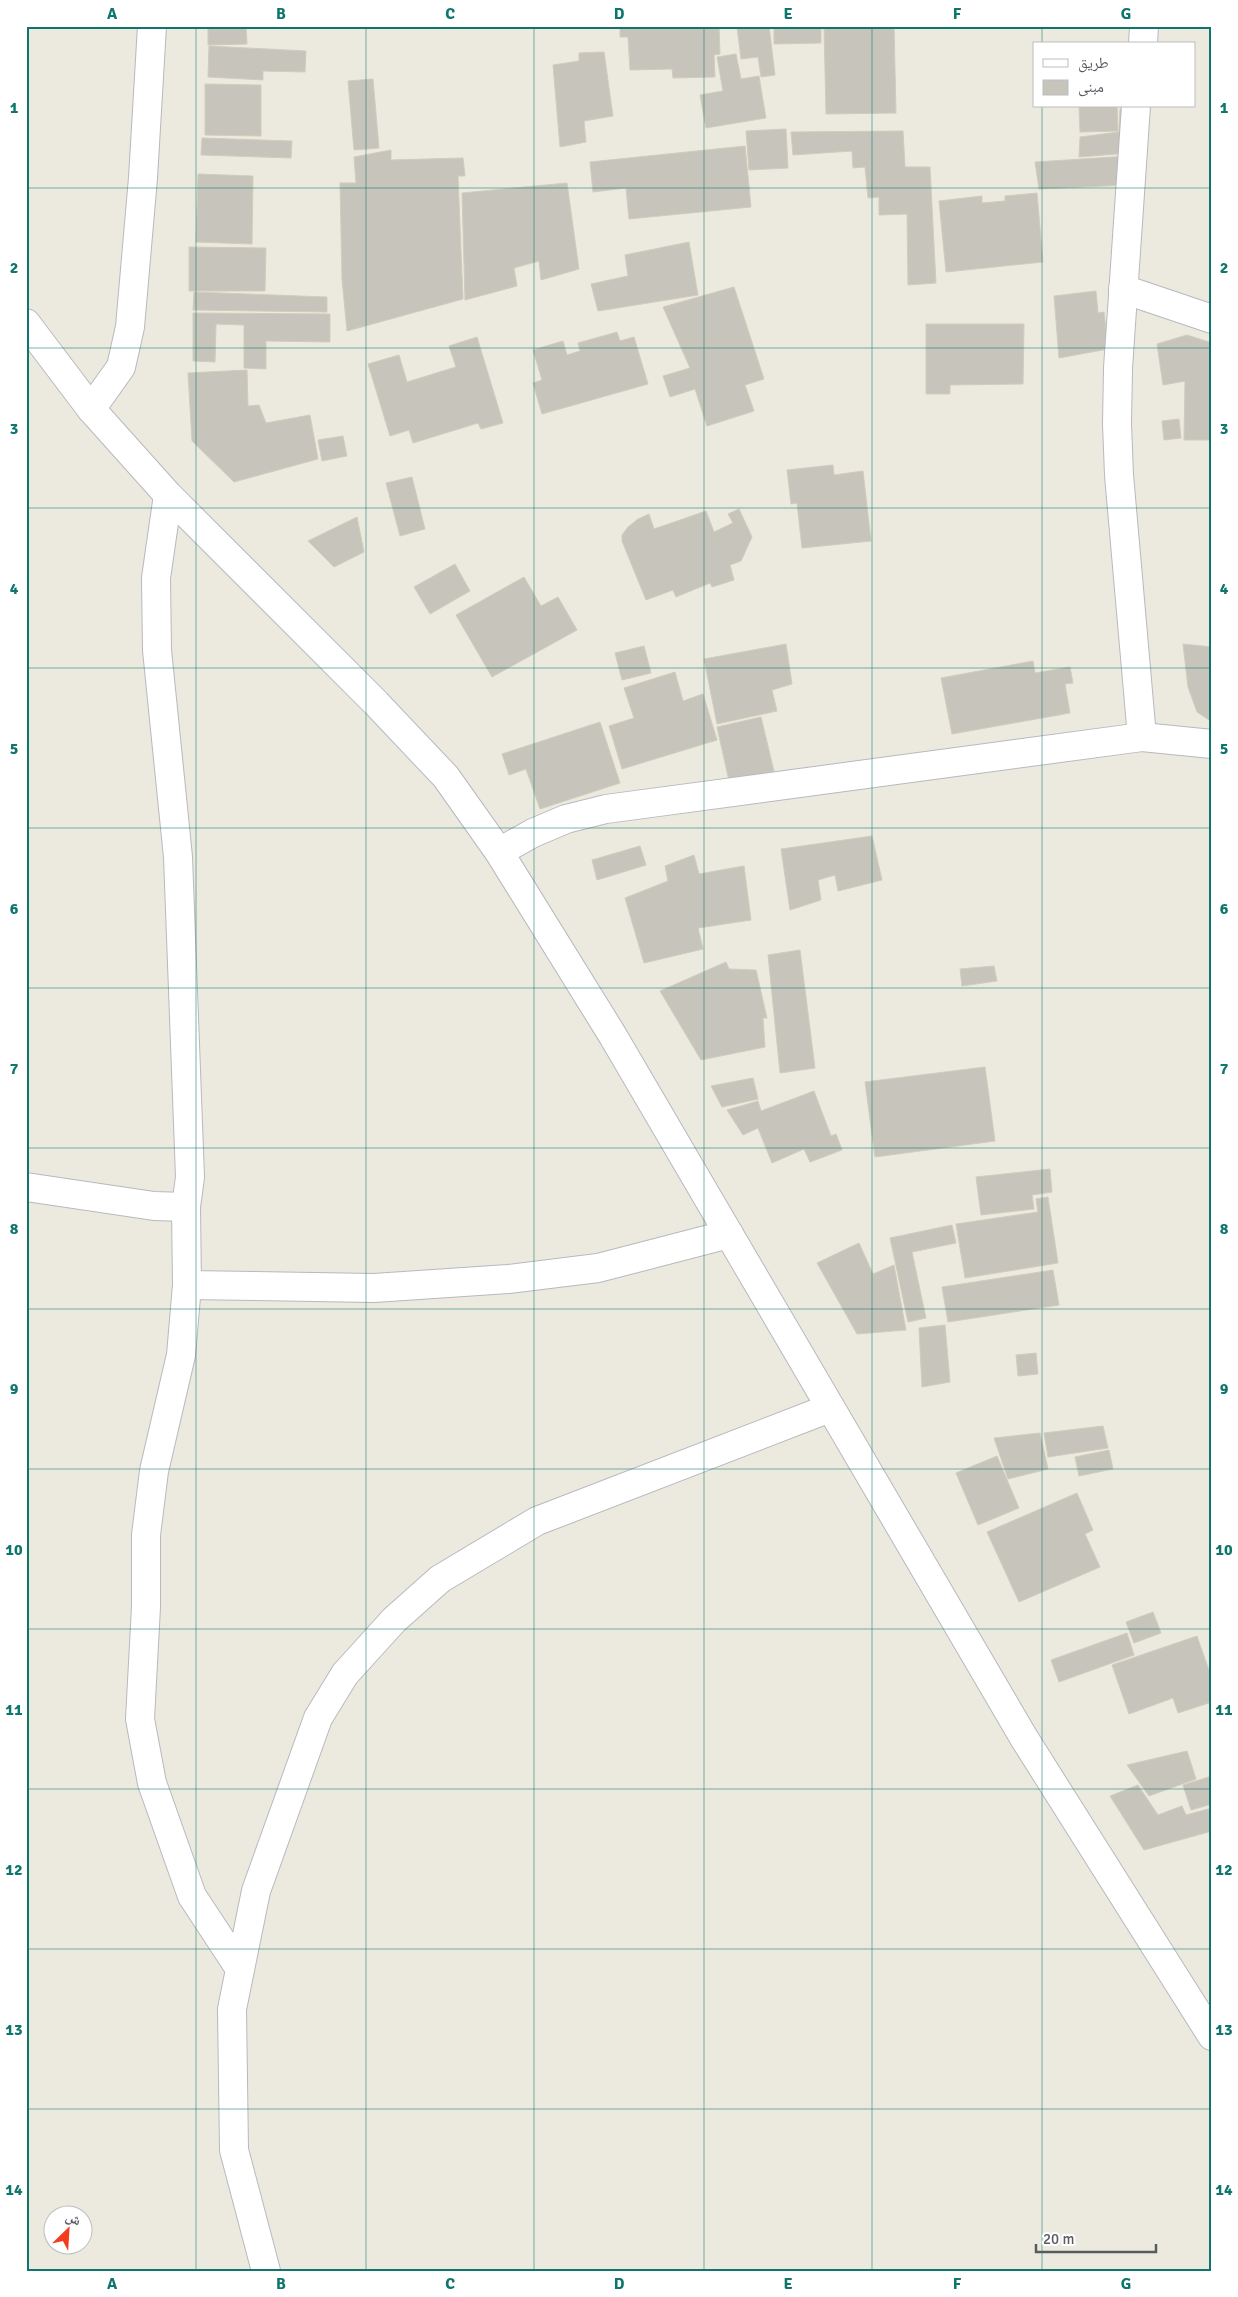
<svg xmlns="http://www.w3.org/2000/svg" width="1238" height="2297" font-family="Signika,'Noto Naskh Arabic',sans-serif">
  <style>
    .building { fill: #c7c4bb; stroke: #d1ccbc }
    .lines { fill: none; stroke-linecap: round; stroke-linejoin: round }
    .minor-casing { stroke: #b7b9bf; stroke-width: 30 }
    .minor { stroke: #fff; stroke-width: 28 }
    .grid { fill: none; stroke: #0f766e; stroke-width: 1; stroke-opacity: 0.55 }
    .neatline { fill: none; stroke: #0f766e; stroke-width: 2 }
    .grid-label { font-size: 16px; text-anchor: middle; font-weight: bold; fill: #0f766e }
  </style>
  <rect width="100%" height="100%" fill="#eceade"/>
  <!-- building -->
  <g class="building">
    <polygon points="208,26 246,26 247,44 208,45"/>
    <polygon points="620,26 719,26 720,54 714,55 715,77 673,78 672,69 630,70 628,37 620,37"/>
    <polygon points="769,26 775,75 761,77 758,57 741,59 737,27"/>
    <polygon points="774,26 821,26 821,43 774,44"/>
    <polygon points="824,26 894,26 896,113 826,114"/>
    <polygon points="209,46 306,51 305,72 263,71 263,80 208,77"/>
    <polygon points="604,52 613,116 584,121 586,142 560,147 553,65 579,61 579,53"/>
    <polygon points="736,54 741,79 759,76 766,118 706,128 700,95 723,91 717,57"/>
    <polygon points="373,79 379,148 354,150 348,81"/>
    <polygon points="205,84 261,85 261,136 205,135"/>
    <polygon points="1079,106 1117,106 1118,131 1080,132"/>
    <polygon points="1136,108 1130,153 1079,157 1080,137 1119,132 1120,109"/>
    <polygon points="786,129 788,168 749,170 746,131"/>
    <polygon points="903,131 905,167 930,167 936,283 908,285 907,214 879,215 879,197 868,198 865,167 853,168 852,151 793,155 791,132"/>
    <polygon points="202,138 292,141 291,158 201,155"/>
    <polygon points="745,146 751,207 629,219 626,188 593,192 590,162"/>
    <polygon points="391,150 391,160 463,158 465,176 458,176 463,299 347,331 342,279 340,183 356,183 354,157"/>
    <polygon points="1129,156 1127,185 1039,189 1035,162"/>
    <polygon points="198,174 253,176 252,244 196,242"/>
    <polygon points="567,183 579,269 541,280 539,261 514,268 517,286 465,300 462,193"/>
    <polygon points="1037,193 1043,262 946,272 939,201 982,196 982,203 1005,201 1005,196"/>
    <polygon points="689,242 698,295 598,311 591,284 628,276 625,255"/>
    <polygon points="189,247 266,248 265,291 189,291"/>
    <polygon points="734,287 764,379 745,385 754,411 707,426 695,389 670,397 663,376 690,368 663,307"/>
    <polygon points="1096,291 1098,313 1104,312 1108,349 1059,358 1054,296"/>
    <polygon points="194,292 327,297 327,312 193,310"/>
    <polygon points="193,313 330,314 330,342 266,341 266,369 244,368 244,325 216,324 215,362 193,361"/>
    <polygon points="926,324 1024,324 1023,384 950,385 950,394 926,394"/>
    <polygon points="617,332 620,341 634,337 648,384 542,414 533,383 542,380 533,350 563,341 567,355 580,351 578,343"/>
    <polygon points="1187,335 1212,343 1212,440 1184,440 1185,381 1163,385 1157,344"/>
    <polygon points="477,337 503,423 481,429 478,423 413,443 409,430 390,436 368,364 399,355 407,382 456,367 449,346"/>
    <polygon points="247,370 248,406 259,405 266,423 310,415 318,459 234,482 192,441 188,373"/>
    <polygon points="1179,419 1181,438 1164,440 1162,421"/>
    <polygon points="343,436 347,456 322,461 318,440"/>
    <polygon points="833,465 834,475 863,471 871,541 802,548 797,503 791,504 787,470"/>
    <polygon points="412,477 425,529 400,536 386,483"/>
    <polygon points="739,509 752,537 741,561 730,565 734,580 712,587 710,583 676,597 673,590 646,600 622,541 622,535 628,527 638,519 649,514 654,529 706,511 714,532 733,523 728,514"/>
    <polygon points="357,517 364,552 334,567 308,541"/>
    <polygon points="455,564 470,591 430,614 414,587"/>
    <polygon points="524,577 541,606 558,597 577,630 492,677 456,615"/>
    <polygon points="786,644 792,684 772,690 777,711 717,724 704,659"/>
    <polygon points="1183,644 1212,647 1212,722 1197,712 1188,687"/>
    <polygon points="644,646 651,673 622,680 615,653"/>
    <polygon points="1033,661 1035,673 1070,667 1073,683 1065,684 1070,713 952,734 941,678"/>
    <polygon points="675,672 683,701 703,694 717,740 622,769 609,726 634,718 624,688"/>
    <polygon points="761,717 774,771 729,781 717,727"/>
    <polygon points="600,722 620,783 540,809 526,769 509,775 502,754"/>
    <polygon points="872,836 882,880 838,891 835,875 818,880 821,900 790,910 781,849"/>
    <polygon points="640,846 646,865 597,880 592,860"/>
    <polygon points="694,855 699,874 744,866 751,920 698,928 703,949 644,963 625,898 668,881 665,866"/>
    <polygon points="800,950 815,1068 780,1073 768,955"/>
    <polygon points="726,962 729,969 756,970 767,1018 763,1018 765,1047 701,1060 660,991"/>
    <polygon points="994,966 997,981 962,986 960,969"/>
    <polygon points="985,1067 995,1141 875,1157 865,1082"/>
    <polygon points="753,1078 758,1099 722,1107 711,1086"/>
    <polygon points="814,1091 831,1136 836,1134 842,1150 810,1162 804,1149 772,1163 758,1128 743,1135 727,1110 758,1101 761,1111"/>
    <polygon points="1050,1169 1052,1192 1032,1195 1034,1209 981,1215 976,1177"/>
    <polygon points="1048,1197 1058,1263 965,1278 956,1224 1038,1212 1036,1199"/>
    <polygon points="952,1225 956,1243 912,1252 926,1318 908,1322 890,1238"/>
    <polygon points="859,1243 873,1274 894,1265 906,1330 857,1334 817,1263"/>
    <polygon points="1053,1270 1059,1305 948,1322 942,1287"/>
    <polygon points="945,1325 950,1382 922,1387 919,1328"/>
    <polygon points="1036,1353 1038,1374 1018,1376 1016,1355"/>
    <polygon points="1103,1426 1108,1448 1048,1457 1044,1433"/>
    <polygon points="1040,1433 1048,1469 1008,1479 994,1438"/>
    <polygon points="1109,1450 1113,1469 1079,1476 1075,1457"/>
    <polygon points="997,1456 1019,1508 978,1525 956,1473"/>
    <polygon points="1077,1493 1093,1530 1085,1534 1100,1567 1019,1602 987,1532"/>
    <polygon points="1153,1612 1161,1633 1134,1643 1126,1622"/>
    <polygon points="1127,1633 1134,1655 1059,1682 1051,1660"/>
    <polygon points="1197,1636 1212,1679 1212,1702 1178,1713 1173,1698 1129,1714 1112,1665"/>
    <polygon points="1187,1751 1196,1779 1149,1796 1127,1765"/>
    <polygon points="1212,1776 1212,1804 1191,1810 1183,1785"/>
    <polygon points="1138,1785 1158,1815 1182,1806 1186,1815 1212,1808 1212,1831 1144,1850 1110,1796"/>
  </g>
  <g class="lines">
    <!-- minor casing -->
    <g class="minor-casing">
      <g id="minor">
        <polyline points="1143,44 1144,26"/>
        <polyline points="1136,106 1118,368 1117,424 1119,475 1142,737"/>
        <polyline points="1123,289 1212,319"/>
        <polyline points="26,323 91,409 168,495 376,703 446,777 499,852 613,1036 1024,1738 1212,2036"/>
        <polyline points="91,409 121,367 130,327 143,178 152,26"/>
        <polyline points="499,852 533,833 566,819 606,809 1142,737 1212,744"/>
        <polyline points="26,1187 154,1206 186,1207 190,1177 178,857 157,650 156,578 168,495"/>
        <polyline points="186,1207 187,1285 181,1355 154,1471 146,1535 146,1607 140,1719 152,1783 192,1896 240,1969"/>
        <polyline points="187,1285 374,1288 508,1279 598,1268 729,1234"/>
        <polyline points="266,2271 234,2150 232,2009 256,1891 318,1718 345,1674 394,1620 440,1579 537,1521 830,1408"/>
      </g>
    </g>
    <!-- minor -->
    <use href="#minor" class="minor"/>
  </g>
  <!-- grid -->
  <path class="grid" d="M 196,26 L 196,2271M 366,26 L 366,2271M 534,26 L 534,2271M 704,26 L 704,2271M 872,26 L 872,2271M 1042,26 L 1042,44M 1042,106 L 1042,2271M 26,188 L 1212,188M 26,348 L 1212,348M 26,508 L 1212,508M 26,668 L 1212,668M 26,828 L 1212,828M 26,988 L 1212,988M 26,1148 L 1212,1148M 26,1309 L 1212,1309M 26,1469 L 1212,1469M 26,1629 L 1212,1629M 26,1789 L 1212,1789M 26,1949 L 1212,1949M 26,2109 L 1212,2109"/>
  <!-- border -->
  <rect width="1238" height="2297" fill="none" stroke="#ffffff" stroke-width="55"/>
  <!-- legend -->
  <rect x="1033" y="42" width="162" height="65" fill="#ffffff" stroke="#bcbdc0"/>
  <rect x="1043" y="59" width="25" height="8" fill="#ffffff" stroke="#bcbdc0"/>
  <text x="1078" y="68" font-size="15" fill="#585b61">طريق</text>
  <rect x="1043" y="80" width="25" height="15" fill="#c7c4bb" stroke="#bcbdc0"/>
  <text x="1078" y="92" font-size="15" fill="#585b61">مبنى</text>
  <!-- north arrow -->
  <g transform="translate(68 2230) rotate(25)"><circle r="24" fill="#ffffff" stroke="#bcbdc0"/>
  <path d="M0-4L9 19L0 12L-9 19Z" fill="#f33c1d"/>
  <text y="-8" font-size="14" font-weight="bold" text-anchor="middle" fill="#585b61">ش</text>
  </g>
  <!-- scale -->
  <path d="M1036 2244v8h120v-8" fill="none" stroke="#585b61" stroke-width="2.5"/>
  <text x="1043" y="2244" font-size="15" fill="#585b61" stroke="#ffffff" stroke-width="4" paint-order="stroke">20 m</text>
  <rect x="28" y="28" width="1182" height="2242" class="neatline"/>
  <g class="grid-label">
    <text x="112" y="19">A</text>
    <text x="281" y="19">B</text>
    <text x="450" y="19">C</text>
    <text x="619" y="19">D</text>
    <text x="788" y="19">E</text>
    <text x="957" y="19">F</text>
    <text x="1126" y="19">G</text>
    <text x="14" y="113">1</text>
    <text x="1224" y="113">1</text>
    <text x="14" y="273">2</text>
    <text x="1224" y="273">2</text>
    <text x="14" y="434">3</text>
    <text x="1224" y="434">3</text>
    <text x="14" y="594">4</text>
    <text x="1224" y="594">4</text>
    <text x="14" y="754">5</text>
    <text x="1224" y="754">5</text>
    <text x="14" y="914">6</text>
    <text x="1224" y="914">6</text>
    <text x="14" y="1074">7</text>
    <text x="1224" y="1074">7</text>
    <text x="14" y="1234">8</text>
    <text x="1224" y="1234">8</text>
    <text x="14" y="1394">9</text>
    <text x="1224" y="1394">9</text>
    <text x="14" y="1555">10</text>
    <text x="1224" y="1555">10</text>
    <text x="14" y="1715">11</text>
    <text x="1224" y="1715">11</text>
    <text x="14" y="1875">12</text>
    <text x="1224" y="1875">12</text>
    <text x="14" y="2035">13</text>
    <text x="1224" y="2035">13</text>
    <text x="14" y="2195">14</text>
    <text x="1224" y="2195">14</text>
    <text x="112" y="2289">A</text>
    <text x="281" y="2289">B</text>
    <text x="450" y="2289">C</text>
    <text x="619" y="2289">D</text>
    <text x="788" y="2289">E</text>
    <text x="957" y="2289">F</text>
    <text x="1126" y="2289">G</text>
  </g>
</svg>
